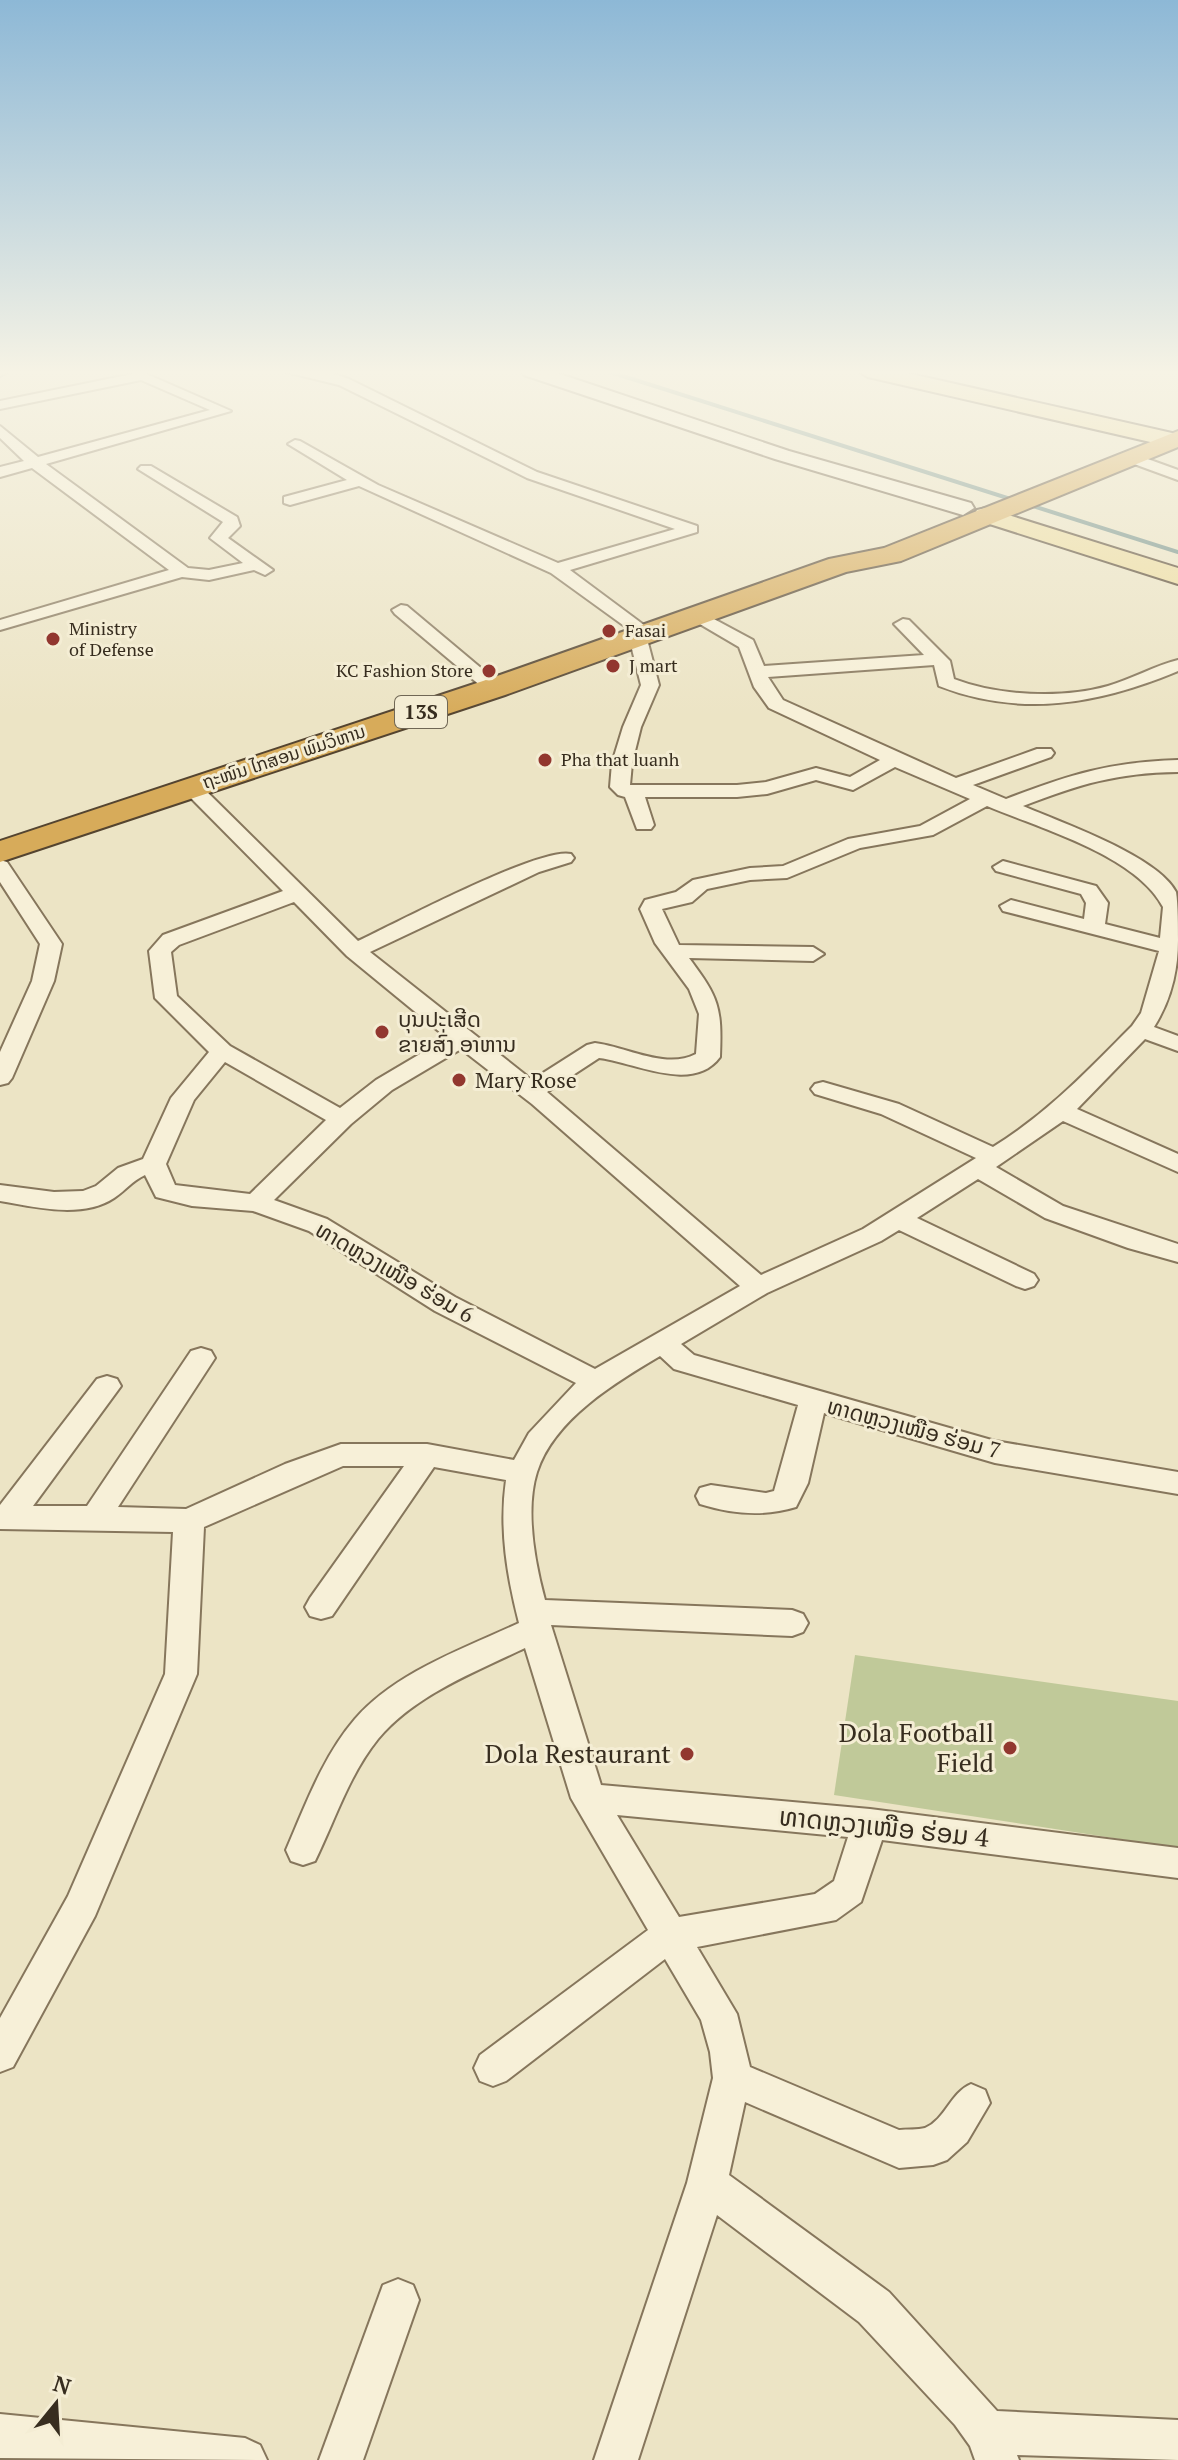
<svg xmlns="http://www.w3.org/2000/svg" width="1178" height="2460" font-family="'PT Serif','Noto Sans Lao',serif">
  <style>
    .green { fill: #c0c999 }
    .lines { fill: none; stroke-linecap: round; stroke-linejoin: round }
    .stream { stroke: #6e8d88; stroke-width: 4 }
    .street-casing { stroke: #86765c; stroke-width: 4 }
    .secondary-casing { stroke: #68573f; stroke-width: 4 }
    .primary-casing { stroke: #544430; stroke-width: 4 }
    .highway-casing { stroke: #544430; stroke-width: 4 }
    .street { fill: #f7f0d8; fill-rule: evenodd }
    .secondary { fill: #f7f0d8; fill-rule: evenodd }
    .primary { fill: #eddc9f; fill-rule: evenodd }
    .highway { fill: #d7ab5a; fill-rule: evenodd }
    .poi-dot { fill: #92372f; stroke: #f4edd4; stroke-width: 3 }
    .labels { text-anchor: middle; stroke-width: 6; stroke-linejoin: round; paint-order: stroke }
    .far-poi-label { font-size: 18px; fill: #372d1f; stroke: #f4edd4; text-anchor: start }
    .far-street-label { font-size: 18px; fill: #372d1f; stroke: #f4edd4 }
    .shield { fill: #f4edd4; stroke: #706755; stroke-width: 2 }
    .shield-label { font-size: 20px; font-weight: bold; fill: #372d1f }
    .poi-label { font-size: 22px; fill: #372d1f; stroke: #f4edd4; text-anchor: start }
    .street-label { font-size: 22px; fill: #372d1f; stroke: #f4edd4 }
    .near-poi-label { font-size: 26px; fill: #372d1f; stroke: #f4edd4; text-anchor: end }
    .near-street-label { font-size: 26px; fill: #372d1f; stroke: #f4edd4 }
  </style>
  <rect width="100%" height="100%" fill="#ece4c5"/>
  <!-- green -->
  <polygon class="green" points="855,1655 1178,1701 1178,1848 834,1795"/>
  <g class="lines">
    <!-- stream -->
    <polyline class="stream" points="607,371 1178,552"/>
    <!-- street casing -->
    <g class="street-casing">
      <g id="street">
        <polygon points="0,371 7,371 7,372 0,376"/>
        <path d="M 282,371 L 326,371 L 349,379 L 537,472 L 697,526 L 697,532 L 570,570 L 656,634 L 647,639 L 659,685 L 641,727 L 632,763 L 630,785 L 737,785 L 766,782 L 816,768 L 850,777 L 880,760 L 769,708 L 754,687 L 739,647 L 693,620 L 690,616 L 693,612 L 699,611 L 753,640 L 764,666 L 924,655 L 894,624 L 903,619 L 909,620 L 950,661 L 954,679 C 999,696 1062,699 1108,686 C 1132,679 1154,666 1178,660 L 1178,671 C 1099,704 1021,718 939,686 L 934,665 L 768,677 L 783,700 L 956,778 L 1037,749 L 1051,749 L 1054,753 L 1051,757 L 973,785 L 1006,799 C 1069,775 1109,762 1178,760 L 1178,772 C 1115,773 1081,784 1023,806 C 1060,822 1158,856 1176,892 C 1178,904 1178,927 1178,940 C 1178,971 1171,1000 1154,1027 L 1178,1036 L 1178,1051 L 1145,1039 L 1077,1109 L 1178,1154 L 1178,1172 L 1063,1121 L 996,1167 L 1063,1206 L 1178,1244 L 1178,1262 L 1128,1248 L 1045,1218 L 978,1179 L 917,1218 L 1034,1274 L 1038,1280 L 1034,1286 L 1025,1289 L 1016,1286 L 899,1230 L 881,1241 L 767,1293 L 681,1344 L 694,1355 L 995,1441 L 1178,1472 L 1178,1494 L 995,1463 L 824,1413 L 808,1483 L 796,1507 C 764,1517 732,1514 700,1504 L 696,1496 L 700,1488 L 711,1485 L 766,1493 L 774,1491 L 798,1405 L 674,1369 L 660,1356 C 616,1382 554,1419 537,1472 C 525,1510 535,1563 545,1600 L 792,1610 L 803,1614 L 808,1623 L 803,1632 L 792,1636 L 551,1625 L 601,1785 L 870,1809 L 1178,1848 L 1178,1878 L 882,1840 L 861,1902 L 836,1920 L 697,1947 L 737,2014 L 750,2067 L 899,2130 C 907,2129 918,2130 925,2128 C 946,2119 950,2093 971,2084 L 985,2090 L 990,2103 L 967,2142 L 947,2160 L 933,2165 L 899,2168 L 745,2102 L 729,2175 L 889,2292 L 997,2411 L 1178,2420 L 1178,2460 L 1017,2455 L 1019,2460 L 975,2460 L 970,2446 L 955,2425 L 859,2322 L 717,2215 L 638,2460 L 594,2460 L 687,2183 L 713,2078 L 710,2052 L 701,2020 L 665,1959 L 506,2081 L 493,2086 L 480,2081 L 474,2068 L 480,2055 L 648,1930 L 571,1798 L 525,1648 C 475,1672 415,1695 378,1739 C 349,1775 335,1820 315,1861 L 303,1865 L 291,1861 L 286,1850 C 305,1806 323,1756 355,1719 C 396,1672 463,1649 519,1623 C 507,1576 499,1529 506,1480 L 434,1467 L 332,1616 L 321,1619 L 310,1616 L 305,1607 L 310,1598 L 404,1466 L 343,1466 L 204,1527 L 197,1674 L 95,1916 L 13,2067 L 0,2072 L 0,2018 L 68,1896 L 165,1674 L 173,1532 L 0,1529 L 0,1505 L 97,1379 L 107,1376 L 117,1379 L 121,1386 L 33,1506 L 87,1506 L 191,1351 L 201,1348 L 211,1351 L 215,1358 L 118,1507 L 186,1509 L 285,1464 L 341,1444 L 427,1444 L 514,1460 L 529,1433 L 576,1383 L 435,1311 L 309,1231 L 253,1211 L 192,1206 L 156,1197 L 145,1175 C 132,1181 126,1190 114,1198 C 83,1219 34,1207 0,1201 L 0,1185 L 54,1192 L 83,1191 L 96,1186 L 118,1168 L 143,1159 L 171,1098 L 209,1052 L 155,998 L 149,951 L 163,935 L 283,891 L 185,792 L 182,788 L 185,784 L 199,784 L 358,941 C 394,924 541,846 571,854 L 574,858 L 571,862 L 539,872 L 370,952 L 532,1080 L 587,1045 L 595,1043 C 627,1047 666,1070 696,1054 L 699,1014 L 689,989 L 655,943 L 640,909 L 645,900 L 676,892 L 693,880 L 750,868 L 783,866 L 848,839 L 920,826 L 970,799 L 895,767 L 853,790 L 816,780 L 767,794 L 737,797 L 645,797 L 654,825 L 651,829 L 637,829 L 625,797 L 618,795 L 610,787 L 612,763 L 623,727 L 641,685 L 629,637 L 634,633 L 551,573 L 359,486 L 290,505 L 284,503 L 284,497 L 347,480 L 288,444 L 295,440 L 300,441 L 378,485 L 558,563 L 675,529 L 527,478 L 339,385 ZM 987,806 C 1039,828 1136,855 1163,907 L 1160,938 L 1105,924 L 1108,903 L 1096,886 L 1003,861 L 993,867 L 996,871 L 1081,894 L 1086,903 L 1084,919 L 1011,900 L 1000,906 L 1003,911 L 1159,951 L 1141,1013 L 1132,1026 C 1086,1072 1049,1112 993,1147 L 899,1104 L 823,1082 L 815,1084 L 811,1089 L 815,1094 L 881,1114 L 976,1158 L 863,1229 L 761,1275 L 547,1092 L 599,1058 C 634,1062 693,1094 720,1057 C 722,1007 719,998 689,958 L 813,961 L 824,954 L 813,947 L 679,945 L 662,909 L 692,902 L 707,889 L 750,880 L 787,878 L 860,848 L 933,835 ZM 294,902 L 347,956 L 447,1038 L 376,1080 L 340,1108 L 230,1046 L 177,996 L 171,952 L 179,945 ZM 461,1049 L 532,1104 L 740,1286 L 595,1369 L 455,1297 L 327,1219 L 274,1200 L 351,1124 L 392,1090 ZM 225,1062 L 326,1120 L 250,1194 L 175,1185 L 166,1164 L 194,1100 ZM 617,1815 L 848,1837 L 834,1881 L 815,1894 L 679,1917 Z"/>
        <polygon points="142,372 231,411 46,464 188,568 209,570 243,563 210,538 223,522 138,469 141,466 151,466 237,517 240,526 228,538 273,570 265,575 254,570 209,580 182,577 0,630 0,620 169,570 32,468 0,477 0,467 24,461 0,438 0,426 38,457 210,410 141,380 0,409 0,401"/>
        <polygon points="1131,453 1178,470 1178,480 1126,461 1123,458"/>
        <polygon points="401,605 407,606 500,684 503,688 500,692 488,692 395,614 392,610"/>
        <polygon points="0,860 7,862 62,944 54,981 12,1078 8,1083 0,1085 0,1052 32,981 40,944 0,882"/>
        <polygon points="398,2279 413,2285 419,2300 363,2460 319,2460 383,2285"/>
        <polygon points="0,2414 245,2438 260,2445 267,2460 0,2458"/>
      </g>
    </g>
    <!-- secondary casing -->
    <g class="secondary-casing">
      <polygon id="secondary" points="522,371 551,371 789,451 971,503 974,508 963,515 775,459 524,375"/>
    </g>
    <!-- primary casing -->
    <g class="primary-casing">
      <g id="primary">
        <polygon points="858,371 898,371 1172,433 1178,435 1178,445 1172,447 868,377"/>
        <polygon points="986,508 1178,568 1178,584 977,520 974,515 977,510"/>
      </g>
    </g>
    <!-- highway casing -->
    <g class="highway-casing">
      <polygon id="highway" points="1178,431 1178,447 901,561 846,572 505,695 0,862 0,841 483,681 829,559 884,548"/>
    </g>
    <!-- street -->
    <use href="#street" class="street"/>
    <!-- secondary -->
    <use href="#secondary" class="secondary"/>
    <!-- primary -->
    <use href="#primary" class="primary"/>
    <!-- highway -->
    <use href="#highway" class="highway"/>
  </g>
  <!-- sky -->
  <linearGradient id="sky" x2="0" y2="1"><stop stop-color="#8db8d6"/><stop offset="0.52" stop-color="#f6f3e5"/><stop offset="1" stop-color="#f6f3e5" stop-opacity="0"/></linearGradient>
  <rect width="1178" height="716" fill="url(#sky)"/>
  <!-- markers -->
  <g class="poi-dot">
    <circle cx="609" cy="631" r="8"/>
    <circle cx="53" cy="639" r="8"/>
    <circle cx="613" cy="666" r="8"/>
    <circle cx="489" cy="671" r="8"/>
    <circle cx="545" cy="760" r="8"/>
    <circle cx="382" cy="1032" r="8"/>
    <circle cx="459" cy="1080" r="8"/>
    <circle cx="1010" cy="1748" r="8"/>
    <circle cx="687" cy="1754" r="8"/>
  </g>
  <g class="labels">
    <!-- far-poi labels -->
    <g class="far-poi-label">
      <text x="69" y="635">Ministry<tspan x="69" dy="21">of Defense</tspan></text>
      <text x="625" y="637">Fasai</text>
      <text x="629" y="672">J mart</text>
      <text x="473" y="677" text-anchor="end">KC Fashion Store</text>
      <text x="561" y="766">Pha that luanh</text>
    </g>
    <!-- far-street labels -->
    <g class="far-street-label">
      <text transform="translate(284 757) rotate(-18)" y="6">ຖະໜົນ ໄກສອນ ພົມວິຫານ</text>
    </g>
    <!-- shield labels -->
    <rect class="shield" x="395" y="696" width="52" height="32" rx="6"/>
    <g class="shield-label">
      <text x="421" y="719">13S</text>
    </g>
    <!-- poi labels -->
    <g class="poi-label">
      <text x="398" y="1027">ບຸນປະເສີດ<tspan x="398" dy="25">ຂາຍສົ່ງ ອາຫານ</tspan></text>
      <text x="475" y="1088">Mary Rose</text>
    </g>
    <!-- street labels -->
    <g class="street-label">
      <text transform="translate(395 1272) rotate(30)" y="8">ທາດຫຼວງເໜືອ ຮ່ອມ 6</text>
      <text transform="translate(914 1428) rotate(15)" y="8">ທາດຫຼວງເໜືອ ຮ່ອມ 7</text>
    </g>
    <!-- near-poi labels -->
    <g class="near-poi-label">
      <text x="994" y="1742">Dola Football<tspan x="994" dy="30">Field</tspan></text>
      <text x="671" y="1763">Dola Restaurant</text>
    </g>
    <!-- near-street labels -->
    <g class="near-street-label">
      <text transform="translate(884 1827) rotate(6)" y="9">ທາດຫຼວງເໜືອ ຮ່ອມ 4</text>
    </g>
  </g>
  <!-- north arrow -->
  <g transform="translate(56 2404) rotate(18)" stroke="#f4edd4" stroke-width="6" paint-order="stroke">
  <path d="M0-6L14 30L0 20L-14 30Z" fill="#372d1f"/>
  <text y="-12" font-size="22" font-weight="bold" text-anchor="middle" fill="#372d1f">N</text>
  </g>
</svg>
